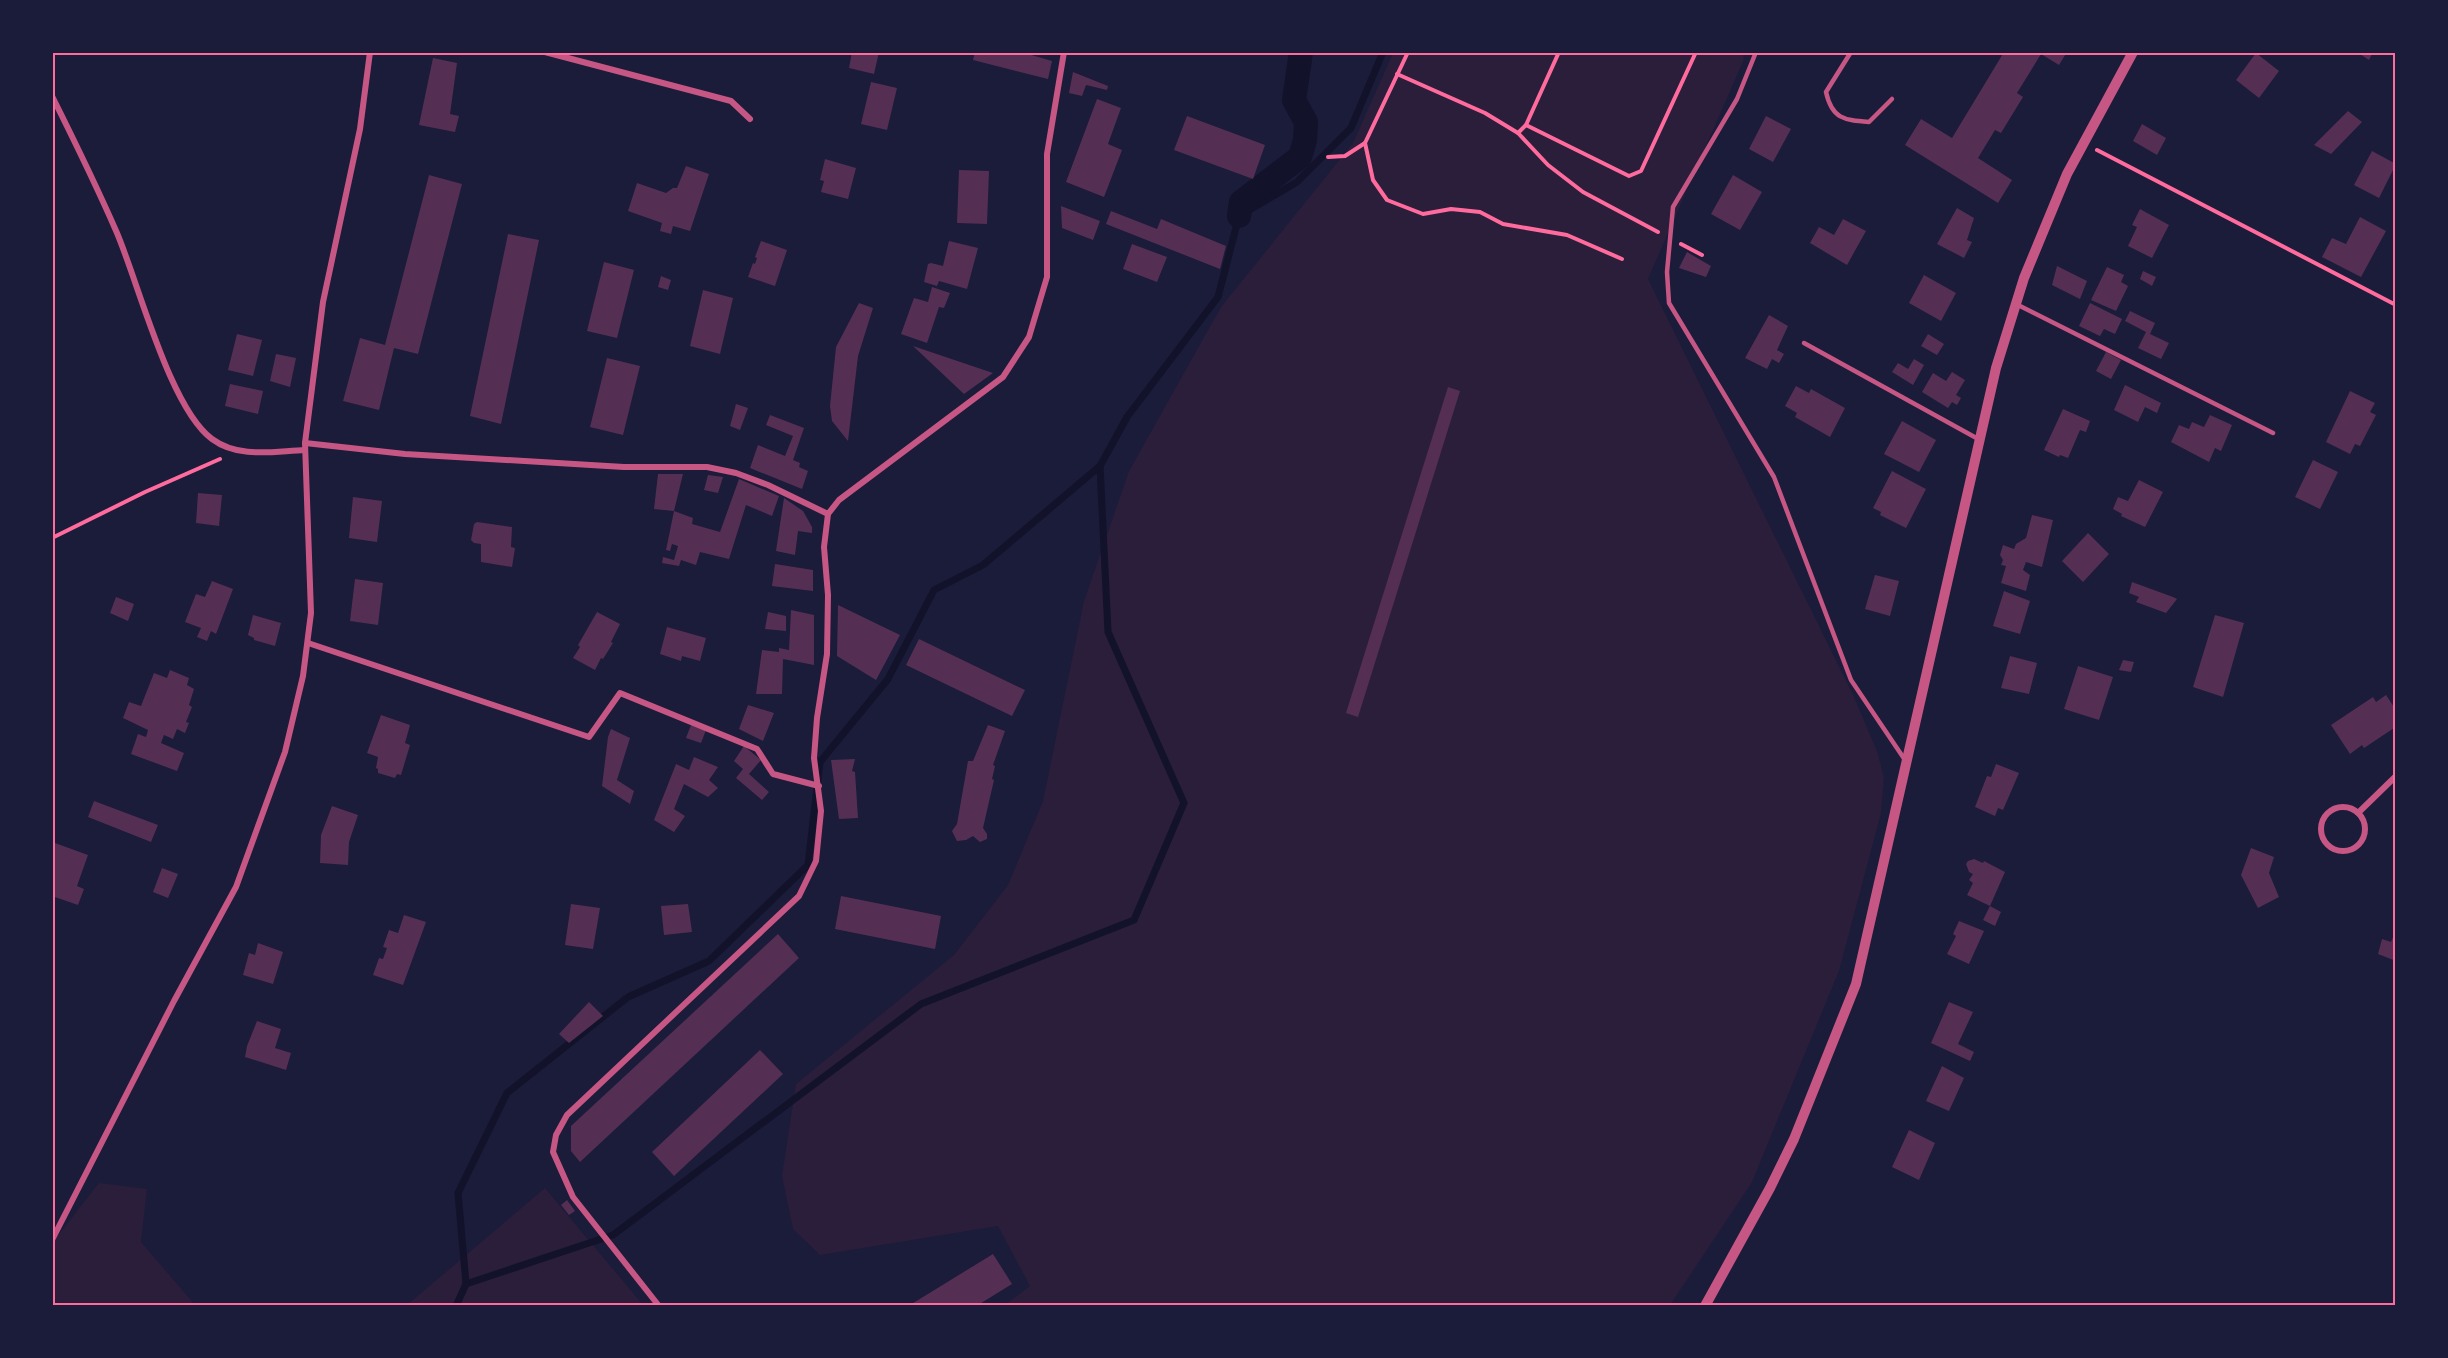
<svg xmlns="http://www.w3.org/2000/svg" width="2448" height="1358" font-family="'Space Grotesk',sans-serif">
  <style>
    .green { fill: #2a1e3b }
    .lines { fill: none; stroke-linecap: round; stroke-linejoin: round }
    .stream { stroke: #12122b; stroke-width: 7 }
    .canal { stroke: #12122b; stroke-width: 24 }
    .building { fill: #542f53 }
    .path { stroke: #ff6b9d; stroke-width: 4 }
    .service { stroke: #c65784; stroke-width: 4.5 }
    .minor { stroke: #c65784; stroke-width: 6 }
    .tertiary { stroke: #c65784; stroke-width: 10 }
    .neatline { fill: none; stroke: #ff6b9d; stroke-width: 2 }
  </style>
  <rect width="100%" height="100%" fill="#1b1b3a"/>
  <!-- green -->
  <g class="green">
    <polygon points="1393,53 1743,53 1744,59 1648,279 1854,697 1877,751 1884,777 1881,813 1839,971 1752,1182 1670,1305 1005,1305 1030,1286 998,1226 820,1255 793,1229 782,1176 796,1084 954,955 1008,885 1043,801 1084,601 1129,471 1221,307 1353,143"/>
    <polygon points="99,1183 147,1189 141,1242 195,1305 53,1305 52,1243"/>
    <polygon points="545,1188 643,1305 407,1305"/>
  </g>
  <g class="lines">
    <!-- stream -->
    <g class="stream">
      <polyline points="466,1284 613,1235 921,1004 1134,920 1184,803 1108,632 1100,466"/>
      <polyline points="456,1306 466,1284 458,1193 507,1093 628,997 709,961 808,865 820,762 888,679 934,590 983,565 1100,466 1127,417 1218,297 1239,216 1297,182 1351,128 1383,52"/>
    </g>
    <!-- canal -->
    <polyline class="canal" points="1239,216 1241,202 1300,157 1305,140 1306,122 1294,100 1301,52"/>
  </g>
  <!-- building -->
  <g class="building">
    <polygon points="852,52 879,52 874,74 849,68"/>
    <polygon points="975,52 1021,52 1052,61 1048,79 973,60"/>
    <polygon points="2004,52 2067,52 2059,65 2041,54 2017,93 2023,97 2001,133 1995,130 1978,158 2012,180 1998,203 1905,145 1921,119 1952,138"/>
    <polygon points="2357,52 2373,52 2369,60"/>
    <polygon points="2256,53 2279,71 2259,98 2236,80"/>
    <polygon points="433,58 457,63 450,114 459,116 455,132 419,125"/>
    <polygon points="1073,72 1108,86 1107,90 1086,85 1082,96 1069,93"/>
    <polygon points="871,82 897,88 887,130 861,124"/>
    <polygon points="1097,99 1121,108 1108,144 1122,150 1104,197 1066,182"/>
    <polygon points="2348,111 2362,122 2331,154 2314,145"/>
    <polygon points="1187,116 1265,145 1253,179 1174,150"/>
    <polygon points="1766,116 1791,129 1773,162 1749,149"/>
    <polygon points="2142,124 2166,138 2157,155 2133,141"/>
    <polygon points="2372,151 2396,164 2379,198 2354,185"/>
    <polygon points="825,159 856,168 848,199 821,192 824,181 820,180"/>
    <polygon points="686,166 709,174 690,231 673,226 671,234 660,231 662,223 628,211 637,183 666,193 673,188 677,188"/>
    <polygon points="959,170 989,171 987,224 957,223"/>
    <polygon points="429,175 462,184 418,354 394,348 379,410 343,401 360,338 385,345"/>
    <polygon points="1733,175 1762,192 1740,230 1711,214"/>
    <polygon points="1061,206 1100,221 1093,240 1062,228"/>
    <polygon points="1957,208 1974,218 1967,240 1972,242 1964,258 1937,244"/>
    <polygon points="2140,209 2169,225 2152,258 2128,246 2137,227 2132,225"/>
    <polygon points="1111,211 1157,229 1161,219 1226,246 1220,269 1106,224"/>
    <polygon points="2360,217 2386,231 2361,277 2322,257 2332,238 2346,244"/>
    <polygon points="1843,219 1866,231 1847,265 1810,243 1819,227 1834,235"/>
    <polygon points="508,234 539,240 501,424 470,416"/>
    <polygon points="761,241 787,250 775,286 748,277 753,263 755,264 757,258 755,257"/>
    <polygon points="949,241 978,248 967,289 939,281 937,286 924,282 928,264 931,263 943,266"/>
    <polygon points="1132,244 1167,257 1157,282 1123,269"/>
    <polygon points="1687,252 1711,266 1706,277 1679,268"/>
    <polygon points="604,262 634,270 617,338 587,331"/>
    <polygon points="2057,266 2087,281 2080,299 2052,285"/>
    <polygon points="2107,267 2124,275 2121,282 2128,286 2116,311 2091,300"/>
    <polygon points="2143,271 2156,277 2152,286 2140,279"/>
    <polygon points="1924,275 1956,293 1941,321 1909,303"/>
    <polygon points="661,276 671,280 668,290 658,287"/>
    <polygon points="932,287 950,293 944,308 939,307 927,343 901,334 914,298 928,302"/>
    <polygon points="703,290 733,298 720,354 690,346"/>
    <polygon points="859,303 873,308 858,356 848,441 832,421 830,406 836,347"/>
    <polygon points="2090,303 2122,319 2115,334 2104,329 2100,336 2079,326"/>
    <polygon points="2130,311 2155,323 2150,334 2169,343 2161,359 2138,348 2146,332 2125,321"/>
    <polygon points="1769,315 1788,326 1777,350 1784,354 1779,363 1772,359 1767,369 1745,358"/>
    <polygon points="237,334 262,340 253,376 228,370"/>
    <polygon points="1928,334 1944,344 1937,355 1921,346"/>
    <polygon points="913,346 993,373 964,394"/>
    <polygon points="2106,352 2121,360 2111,379 2096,371"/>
    <polygon points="276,354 296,358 290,387 270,381"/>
    <polygon points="607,358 640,366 623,435 590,427"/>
    <polygon points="1914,359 1924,365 1913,385 1892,372 1898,363 1908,369"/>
    <polygon points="1952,372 1965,380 1956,395 1961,398 1957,405 1952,402 1948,408 1922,392 1933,373 1946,381"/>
    <polygon points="230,384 263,391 258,414 225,406"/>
    <polygon points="2125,385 2161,403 2157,413 2145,407 2138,422 2114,410"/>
    <polygon points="1796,386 1809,393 1811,389 1845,408 1830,437 1795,417 1797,413 1785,406"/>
    <polygon points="1448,387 1460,391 1358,717 1346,713"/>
    <polygon points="2350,391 2375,403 2370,412 2376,415 2360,446 2355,444 2350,454 2326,442"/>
    <polygon points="736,404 748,408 740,430 730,426"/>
    <polygon points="2063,409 2090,421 2086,432 2080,430 2068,458 2060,455 2059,457 2044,450"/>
    <polygon points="770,415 804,428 793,460 800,463 799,467 808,471 802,489 750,468 758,445 785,456 793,436 766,425"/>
    <polygon points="2210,415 2232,425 2221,451 2215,448 2209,462 2171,442 2179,425 2189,429 2192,422 2204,427"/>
    <polygon points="1902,421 1936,440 1919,472 1884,454"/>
    <polygon points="2313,460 2338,472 2320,509 2295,497"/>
    <polygon points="1892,471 1926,489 1906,528 1880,515 1881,512 1873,508"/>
    <polygon points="658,474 683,474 674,511 654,509"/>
    <polygon points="708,475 723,477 718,493 704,490"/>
    <polygon points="739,479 779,496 772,516 746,505 729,559 700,552 696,565 681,560 679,566 662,563 663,557 674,560 678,546 672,544 670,551 666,550 674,511 693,518 692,524 720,532"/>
    <polygon points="2139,480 2163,492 2145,527 2121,516 2122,514 2113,509 2118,497 2128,501"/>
    <polygon points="198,493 222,495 219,526 196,523"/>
    <polygon points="353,497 382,501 377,542 349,538"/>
    <polygon points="784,498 803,511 812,527 812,533 798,531 795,555 776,551"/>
    <polygon points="2032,515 2053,520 2042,567 2026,562 2023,570 2030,575 2026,591 2001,583 2006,566 2001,565 2003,560 2000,555 2003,545 2014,549 2016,544 2026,538"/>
    <polygon points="477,522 512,527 511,547 515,548 512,567 481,562 481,544 474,543 471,540 474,524"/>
    <polygon points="2088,533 2109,554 2083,582 2062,561"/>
    <polygon points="775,564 813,570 813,591 772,586"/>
    <polygon points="1875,575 1899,581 1890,616 1865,609"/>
    <polygon points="355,579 383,583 378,625 350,621"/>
    <polygon points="212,581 233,589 216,634 211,631 207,641 197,637 201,628 185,622 196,594 205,597"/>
    <polygon points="2132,582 2173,597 2177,599 2166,613 2136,602 2139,597 2129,593"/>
    <polygon points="2004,591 2030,601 2020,634 1993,626"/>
    <polygon points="116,597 134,604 128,621 110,613"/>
    <polygon points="838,605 900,635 876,680 837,656"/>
    <polygon points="791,610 814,615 814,665 783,659 782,694 756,694 762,650 779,652 779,648 789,650"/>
    <polygon points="597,612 620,624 611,642 613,643 603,659 601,658 595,670 573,658 580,647 578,645"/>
    <polygon points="768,612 786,616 786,631 765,629"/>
    <polygon points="253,615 281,623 275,646 254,640 254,638 248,635"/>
    <polygon points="2215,615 2244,623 2223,697 2193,687"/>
    <polygon points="667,627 706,638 700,661 682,656 681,661 660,654"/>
    <polygon points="919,639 1025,690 1012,716 906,665"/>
    <polygon points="2010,656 2037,663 2029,694 2001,688"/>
    <polygon points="2123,660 2134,662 2131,672 2119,670"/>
    <polygon points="2078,666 2113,677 2099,720 2064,709"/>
    <polygon points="170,670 189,678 187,685 194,689 189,705 192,707 186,722 189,723 185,733 177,729 173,739 164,735 161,743 184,753 177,771 131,754 138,734 146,737 148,730 123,718 129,702 141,706 154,673 167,678"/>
    <polygon points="2386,695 2396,710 2394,728 2364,748 2362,745 2350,754 2331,725 2373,697 2376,702"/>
    <polygon points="748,705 774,713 763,741 739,729"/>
    <polygon points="381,715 410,725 405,743 410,745 401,775 397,774 395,778 378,773 378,769 376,768 378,757 367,753"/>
    <polygon points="691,725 706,730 701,743 686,738"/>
    <polygon points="988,725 1005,731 993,765 995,766 992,779 994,780 983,828 987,834 987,839 980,842 973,836 966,840 957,841 952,831 957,824 968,761 973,761"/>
    <polygon points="611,729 630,738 617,780 634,791 630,804 602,786 608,737"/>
    <polygon points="744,746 761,760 749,774 769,792 762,800 736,778 743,769 734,761"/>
    <polygon points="694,757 718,767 709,780 718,788 708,797 684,784 674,809 685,816 674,832 654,820 676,764 689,770"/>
    <polygon points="855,759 852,771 855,772 858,818 839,819 831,760"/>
    <polygon points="1996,764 2019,773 2003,810 1998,808 1995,816 1975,807 1987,776 1991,777"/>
    <polygon points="94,801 158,825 151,842 88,817"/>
    <polygon points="332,806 358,815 349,842 348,865 320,863 321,835"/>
    <polygon points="55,843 88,855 77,886 84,889 78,905 52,896 52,851"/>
    <polygon points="2251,848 2274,857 2269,873 2279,897 2258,908 2241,875"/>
    <polygon points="1974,859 1983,863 1984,861 2005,872 1990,906 1967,895 1973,883 1969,880 1973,874 1969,872 1966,864 1968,861"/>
    <polygon points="162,868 178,874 168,898 153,892"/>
    <polygon points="841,896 941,916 935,949 835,929"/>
    <polygon points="571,904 600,908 593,949 565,945"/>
    <polygon points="688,904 692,932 664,935 661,906"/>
    <polygon points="1990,906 2001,912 1995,926 1983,920"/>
    <polygon points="404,915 426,922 403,985 373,975 379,958 383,959 387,948 383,947 389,930 398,933"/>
    <polygon points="1959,921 1984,931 1969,964 1947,954 1956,936 1953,934"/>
    <polygon points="2396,930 2396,961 2378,954 2382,939 2391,942"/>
    <polygon points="778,934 799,958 580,1162 571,1151 571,1126"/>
    <polygon points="258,943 283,952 273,984 243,975 249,953 255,955"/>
    <polygon points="589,1002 603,1016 569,1043 559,1034"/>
    <polygon points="1949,1002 1973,1012 1958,1044 1974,1052 1970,1061 1931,1043"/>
    <polygon points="257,1021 281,1029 275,1048 291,1053 286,1070 245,1057 247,1046"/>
    <polygon points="760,1050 783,1074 674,1176 652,1152"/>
    <polygon points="1942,1066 1964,1078 1949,1111 1926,1101"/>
    <polygon points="1909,1130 1935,1143 1919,1180 1892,1167"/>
    <polygon points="567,1200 575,1211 569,1215 561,1205"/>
    <polygon points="993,1254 1012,1284 978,1305 910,1305"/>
  </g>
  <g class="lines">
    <!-- path -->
    <g class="path">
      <polyline points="1408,52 1365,143 1373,180 1387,200 1423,214 1451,209 1480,212 1503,224 1567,235 1622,259"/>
      <polyline points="1397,74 1485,113 1518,133 1548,165 1583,192 1658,232"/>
      <polyline points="1526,125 1629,176 1641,171 1696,52"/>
      <polyline points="1518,133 1526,125 1559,52"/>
      <polyline points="2097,150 2396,305"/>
      <polyline points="1328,157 1345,156 1365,143"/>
      <polyline points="1681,244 1702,255"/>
      <polyline points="52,538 145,492 220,459"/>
    </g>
    <!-- service -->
    <g class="service">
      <polyline points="1756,52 1737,99 1673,207 1667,272 1669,303 1774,477 1851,680 1905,760"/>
      <path d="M 1851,52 L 1826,92 C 1832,119 1844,120 1869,122 L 1892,99"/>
      <polyline points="2016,304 2273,433"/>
      <polyline points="1804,343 1980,440"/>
    </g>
    <!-- minor -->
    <g class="minor">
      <polyline points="545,52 731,101 750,119"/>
      <path d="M 52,96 C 75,142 97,187 117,233 C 139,285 170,408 212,439 C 239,459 274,451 305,450"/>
      <polyline points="305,443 405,454 624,467 707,467 736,473 768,485 828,514"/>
      <polyline points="308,643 589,737 620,693 757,749 773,774 819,786"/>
      <circle cx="2343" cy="829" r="22"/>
      <polyline points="2358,813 2396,776"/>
      <polyline points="52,1240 174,1001 236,887 285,752 303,676 311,613 305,443 323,302 360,129 370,52"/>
      <polyline points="659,1306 573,1197 553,1152 556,1135 567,1115 799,896 816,861 821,811 814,758 817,718 827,654 828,595 824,547 828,514 839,500 1003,377 1029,337 1047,277 1047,154 1064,52"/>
    </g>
    <!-- tertiary -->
    <polyline class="tertiary" points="1705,1306 1770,1188 1794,1139 1856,984 1996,368 2024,278 2067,174 2133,52"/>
  </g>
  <!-- border -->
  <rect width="2448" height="1358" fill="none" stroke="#1b1b3a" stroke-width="108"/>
  <rect x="54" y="54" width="2340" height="1250" class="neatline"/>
</svg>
